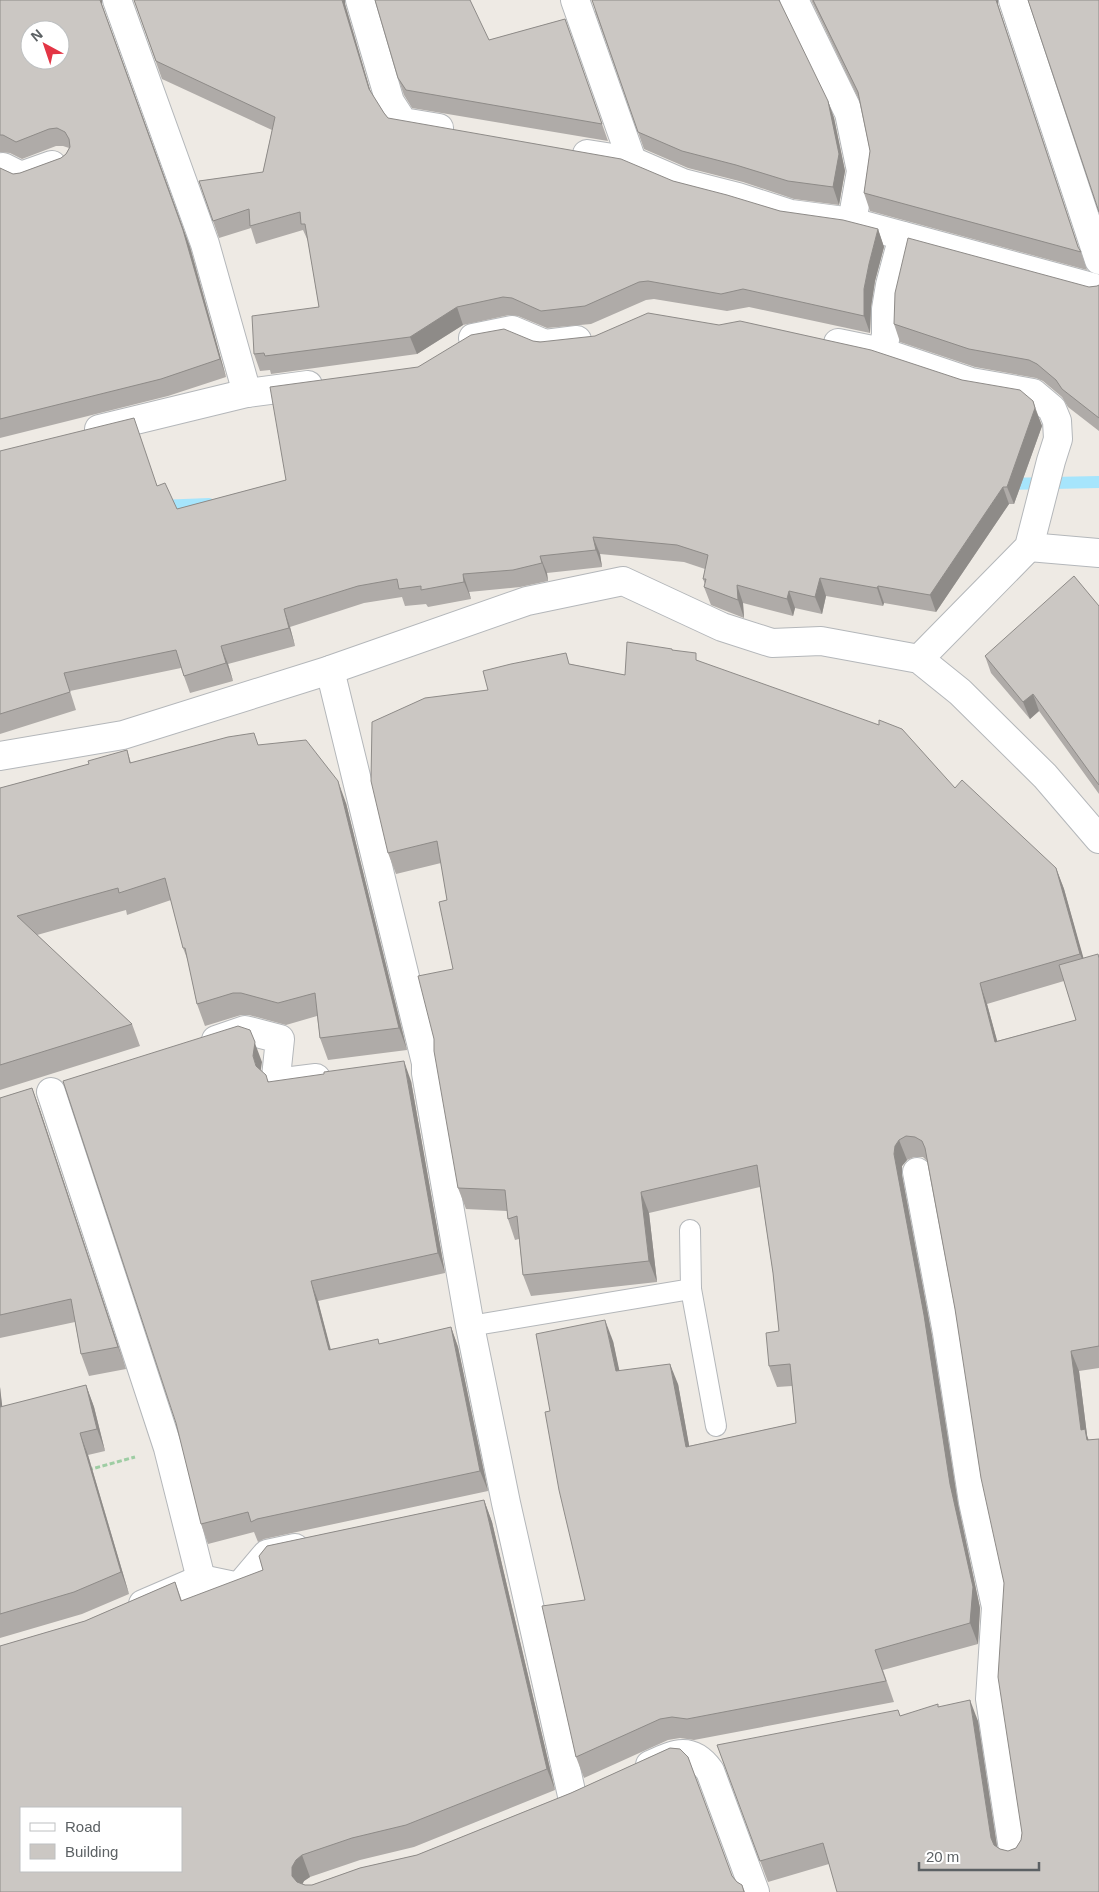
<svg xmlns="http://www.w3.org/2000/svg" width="1099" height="1892" font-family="Arial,sans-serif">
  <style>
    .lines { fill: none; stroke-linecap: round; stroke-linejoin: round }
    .stream { stroke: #a6e5fc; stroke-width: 12 }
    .service-casing { stroke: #b4b7ba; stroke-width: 22 }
    .minor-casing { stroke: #b4b7ba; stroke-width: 30 }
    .tertiary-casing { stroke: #b4b7ba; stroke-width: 30 }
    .path { stroke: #9ecda3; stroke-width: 3; stroke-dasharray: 5 2.5; stroke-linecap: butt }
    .service { stroke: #fff; stroke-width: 20 }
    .minor { stroke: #fff; stroke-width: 28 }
    .tertiary { stroke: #fff; stroke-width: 28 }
    .wall { fill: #afaba8; fill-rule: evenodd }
    .shaded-wall { fill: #8e8b88 }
    .building { fill: #cbc7c3; stroke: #8e8b88; fill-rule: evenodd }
  </style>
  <rect width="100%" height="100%" fill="#eeeae4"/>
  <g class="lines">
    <!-- stream -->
    <g class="stream">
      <polyline points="1004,484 1099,482"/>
      <polyline points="159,506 209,504"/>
    </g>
    <!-- service casing -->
    <g class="service-casing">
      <g id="service">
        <polyline points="691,1289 716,1426"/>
        <polyline points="470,1326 691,1289 690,1230"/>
      </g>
    </g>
    <!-- minor casing -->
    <g class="minor-casing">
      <g id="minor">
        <polyline points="117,0 205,244 247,393"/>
        <polyline points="360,0 390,102 403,122 439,128"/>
        <polyline points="575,0 632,161"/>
        <polyline points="794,0 849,113 861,171 852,222"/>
        <polyline points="1013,0 1099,260"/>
        <polyline points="587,154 632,161 683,183 738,197 791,214 852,222 1099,289"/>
        <polyline points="0,168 3,167 21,176 52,165"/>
        <polyline points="473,338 512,330 545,344 577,340"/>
        <polyline points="838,343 882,352 971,382 1033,393 1052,409 1057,421 1058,439 1051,461 1029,547 919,659"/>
        <polyline points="882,352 886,335 886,309 890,285 903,236"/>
        <polyline points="99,429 247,393 308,385"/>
        <polyline points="1029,547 1099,553"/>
        <polyline points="330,670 426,1063 426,1073 470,1326 506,1503 573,1800"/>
        <polyline points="216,1040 245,1030 280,1039 276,1077 279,1081 284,1082 316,1078"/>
        <polyline points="51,1092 168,1448 201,1579"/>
        <polyline points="917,1172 947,1333 973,1502 996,1607 990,1699 1014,1856"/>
        <polyline points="143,1604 201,1579 239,1587 267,1554 295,1548"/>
        <path d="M 650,1765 C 674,1754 691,1745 710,1771 L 755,1892"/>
      </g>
    </g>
    <!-- tertiary casing -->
    <g class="tertiary-casing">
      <polyline id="tertiary" points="0,756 123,735 330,670 527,601 623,581 722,627 772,643 821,641 919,659 960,692 1045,776 1099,839"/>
    </g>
    <!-- path -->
    <polyline class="path" points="88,1470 135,1457"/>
    <!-- service -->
    <use href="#service" class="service"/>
    <!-- minor -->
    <use href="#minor" class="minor"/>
    <!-- tertiary -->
    <use href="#tertiary" class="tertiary"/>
  </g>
  <!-- wall -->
  <g class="wall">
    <polygon points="0,0 102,0 102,5 190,247 226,377 168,396 0,438 0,168 13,174 20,173 61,158 66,154 69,148 63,146 56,146 22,159 10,153 0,152"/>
    <polygon points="134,0 345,0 345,4 371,93 384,113 388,118 673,181 780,211 878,229 884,247 875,281 871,307 870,333 749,307 727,311 654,299 646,300 591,324 547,328 518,316 509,315 463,325 417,354 271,374 270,370 260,371 254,354 319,307 308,241 303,230 256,244 251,228 219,238 199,181 263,172 272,130 162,79"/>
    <polygon points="811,0 998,0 998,5 1079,249 1081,252 1087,270 870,211 864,193 870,151 859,100"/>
    <polygon points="595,11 828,101 834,118 845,171 839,205 794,199 743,182 688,168 644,149"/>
    <polygon points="565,19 608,141 412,108 404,95 398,78 489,40"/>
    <polygon points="1099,285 1099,431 1068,407 1062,397 1043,381 1036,378 975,367 900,342 894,324 1089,287 1097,286"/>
    <polygon points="533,341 962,380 1033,401 1042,426 1014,504 1009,504 936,612 884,603 883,606 826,596 822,614 795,608 793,616 743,603 744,618 711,605 704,587 705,584 703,579 705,569 684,562 600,554 602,567 547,573 548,581 520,587 469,592 471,599 428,607 426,604 405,606 402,597 364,603 290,627 295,646 228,664 233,681 190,693 181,668 70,691 76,710 0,734 0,451 158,486 177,509 286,480 418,367"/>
    <polygon points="1099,606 1099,794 1039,711 1030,719 991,673 985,656"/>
    <path d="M 673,651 L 699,661 L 955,788 L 1056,868 L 1064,889 L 1083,958 L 1099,957 L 1099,1368 L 1079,1371 L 1087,1435 L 1099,1892 L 829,1864 L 768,1882 L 717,1745 L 900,1716 L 938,1707 L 978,1721 L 997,1847 L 1000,1849 L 1008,1851 L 1016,1848 L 1021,1840 L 1022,1833 L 1004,1583 L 955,1309 L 927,1161 L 923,1157 L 914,1157 L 907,1160 L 902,1166 L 902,1175 L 932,1336 L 958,1504 L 980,1608 L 978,1644 L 883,1670 L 894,1702 L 694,1740 L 680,1738 L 668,1740 L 584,1778 L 576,1757 L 585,1600 L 550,1411 L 613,1341 L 619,1371 L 678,1384 L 689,1446 L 796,1423 L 792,1386 L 777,1387 L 769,1366 L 779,1331 L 773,1273 L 760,1187 L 649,1213 L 657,1282 L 531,1296 L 523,1275 L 519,1239 L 515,1240 L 508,1219 L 507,1211 L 466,1209 L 458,1188 L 453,969 L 447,900 L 441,863 L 396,874 L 388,853 L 488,690 L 570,664 L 625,675 ZM 1064,981 L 1076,1020 L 997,1041 L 987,1004 Z"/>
    <polygon points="259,745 346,803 407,1050 328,1060 320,1038 317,1016 286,1025 249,1015 241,1015 205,1026 197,1004 188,961 183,948 171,900 127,915 126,910 37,935 132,1024 140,1046 0,1090 0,788 89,764 127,750 131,763"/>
    <polygon points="262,1062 261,1070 269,1082 411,1081 445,1273 318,1301 330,1349 380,1344 451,1327 458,1347 488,1491 264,1539 258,1542 254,1532 208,1544 201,1524"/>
    <polygon points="32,1088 40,1110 126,1369 89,1376 81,1354 75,1322 0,1338 0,1098"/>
    <polygon points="86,1385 94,1407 105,1451 88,1455 129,1594 82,1614 0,1638 0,1387 2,1407"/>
    <path d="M 484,1500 L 492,1522 L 555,1790 L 414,1847 L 360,1860 L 310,1877 L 304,1881 L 302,1884 L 305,1885 L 312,1885 L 360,1868 L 417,1855 L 571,1793 L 670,1748 L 680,1749 L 688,1757 L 732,1876 L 737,1882 L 742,1885 L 745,1892 L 0,1892 L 0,1646 L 85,1621 L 175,1582 L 182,1601 L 263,1570 L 259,1556 L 267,1546 ZM 21,1808 L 181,1808 L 181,1871 L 21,1871 Z"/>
  </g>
  <!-- shaded-wall -->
  <g class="shaded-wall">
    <polygon points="100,0 102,0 102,5 190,247 226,377"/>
    <polygon points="342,0 345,0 345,4 375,107 369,89"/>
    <polygon points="996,0 998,0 998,5 1080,252"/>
    <polygon points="828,101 834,118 845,171 839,205 833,187"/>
    <polygon points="878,229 884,247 875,281 871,307 870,333 864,316 864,289 869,264"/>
    <polygon points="457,307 463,325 417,354 410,337"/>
    <polygon points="1035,408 1042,426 1014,504 1007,487"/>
    <polygon points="1003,487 1009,504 936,612 930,595"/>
    <polygon points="593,537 600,554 602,567 596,550"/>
    <polygon points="540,556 547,573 548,581 542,563"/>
    <polygon points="463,574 469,592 471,599 464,582"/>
    <polygon points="820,578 826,596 822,614 815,597"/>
    <polygon points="737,585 743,603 744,618 738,600"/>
    <polygon points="878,586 884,603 883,606 877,588"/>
    <polygon points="789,591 795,608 793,616 787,599"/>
    <polygon points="284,609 290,627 295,646 289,628"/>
    <polygon points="221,646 228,664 233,681 226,663"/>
    <polygon points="1033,694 1039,711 1030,719 1023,702"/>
    <polygon points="338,781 346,803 407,1050 399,1028"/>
    <polygon points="1056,868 1064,889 1088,974 1080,954"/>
    <polygon points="980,983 987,1004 1003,1062 995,1042"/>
    <polygon points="250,1030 262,1062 260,1075 256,1066 253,1056"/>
    <polygon points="404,1061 411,1081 445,1273 438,1253"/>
    <polygon points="32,1088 40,1110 126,1369 118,1347"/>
    <polygon points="899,1140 907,1160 902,1166 902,1175 932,1336 958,1504 980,1608 978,1644 970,1623 894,1154 895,1146"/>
    <polygon points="641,1192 649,1213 657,1282 649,1261"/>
    <polygon points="311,1281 318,1301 336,1369 329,1350"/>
    <polygon points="605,1320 613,1341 624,1392 616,1371"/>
    <polygon points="451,1327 458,1347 488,1491 480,1471"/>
    <polygon points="1071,1351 1079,1371 1087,1435 1092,1450 1081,1430"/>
    <polygon points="670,1364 678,1384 693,1467 686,1447"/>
    <polygon points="86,1385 94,1407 105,1451 97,1429"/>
    <polygon points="0,1387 5,1430 0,1417"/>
    <polygon points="80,1433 88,1455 129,1594 121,1572"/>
    <polygon points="484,1500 492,1522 555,1790 547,1769"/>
    <polygon points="970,1700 978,1721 999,1859 991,1838"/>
    <polygon points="302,1855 310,1877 304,1881 300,1889 292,1876 292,1867 296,1860"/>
  </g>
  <!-- building -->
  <g class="building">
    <path d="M 0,0 L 100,0 L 183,230 L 220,359 L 161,379 L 0,419 L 0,168 L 13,174 L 20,173 L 61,158 L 66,154 L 70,147 L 69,139 L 65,132 L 57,128 L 49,129 L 16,142 L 3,135 L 0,135 ZM 30,30 L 60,30 L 60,60 L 30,60 Z"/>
    <polygon points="134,0 342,0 369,89 384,113 388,118 621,159 673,181 727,195 780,211 843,220 878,229 869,264 864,289 864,316 743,289 721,294 648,281 639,282 585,306 541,311 512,298 503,297 457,307 410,337 265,356 264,353 254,354 252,316 319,307 305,224 301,224 300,212 250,226 249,209 213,221 199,181 263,172 275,117 156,61"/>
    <polygon points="375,0 470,0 489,40 565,19 602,124 406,90 398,78"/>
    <polygon points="592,0 779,0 828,101 839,154 833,187 788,181 736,165 682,151 638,132"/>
    <polygon points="813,0 996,0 1078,247 1081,252 864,193 870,151 858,92"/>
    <polygon points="1028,0 1099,0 1099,212"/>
    <polygon points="908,238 1089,287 1097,286 1099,285 1099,418 1062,389 1056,380 1037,364 1029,360 969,349 894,324 895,293"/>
    <polygon points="648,313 719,325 740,321 871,350 962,380 1020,390 1033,401 1035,408 1007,487 1003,487 930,595 878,586 877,588 820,578 815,597 789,591 787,599 737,585 738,600 704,587 706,579 703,579 708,555 677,545 593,537 596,550 540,556 542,563 513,570 463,574 464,582 421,590 421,586 399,589 397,579 358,586 284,609 289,628 221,646 226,663 184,676 176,650 64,673 70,692 0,714 0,451 134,418 157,486 165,483 177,509 286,480 270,387 418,367 471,335 504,329 533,341 540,342 595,336"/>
    <polygon points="1074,576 1099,606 1099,785 1033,694 1023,702 985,656"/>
    <polygon points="627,642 672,649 672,650 696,653 696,660 879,725 879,720 902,729 955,788 962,780 1056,868 1080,954 980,983 995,1042 1076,1020 1059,965 1098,954 1099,958 1099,1346 1071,1351 1081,1430 1085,1429 1087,1440 1099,1439 1099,1892 837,1892 823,1843 760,1861 717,1745 898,1710 900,1716 938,1704 938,1707 970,1700 991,1838 994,1845 1000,1849 1008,1851 1016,1848 1021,1840 1022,1833 998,1677 1004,1583 981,1478 955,1309 925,1148 922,1141 915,1137 906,1136 899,1140 895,1146 894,1154 924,1315 950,1484 973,1587 970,1623 875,1650 886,1681 687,1719 672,1717 660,1719 576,1757 542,1606 585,1600 559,1490 545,1412 550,1411 536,1334 605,1320 616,1371 670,1364 686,1447 796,1423 790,1364 769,1366 766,1333 779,1331 773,1273 757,1165 641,1192 649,1261 523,1275 517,1216 508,1219 505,1190 458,1188 434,1051 434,1039 418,976 453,969 439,902 447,900 437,841 388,853 371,781 372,722 425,698 488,690 483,671 511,664 566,653 569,664 625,675"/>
    <polygon points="254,733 258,745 306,740 338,781 399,1028 320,1038 315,993 278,1003 241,993 233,993 197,1004 185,948 183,948 165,878 119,893 118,888 17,916 132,1024 0,1065 0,788 89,764 88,761 127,750 130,763 228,737"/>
    <polygon points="238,1026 250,1030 255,1042 253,1056 256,1066 266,1075 268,1082 324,1074 324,1072 404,1061 438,1253 311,1281 329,1350 378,1339 379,1344 451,1327 480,1471 257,1519 251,1522 248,1512 201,1524 176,1423 63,1081"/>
    <polygon points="32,1088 118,1347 81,1354 71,1299 0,1315 0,1098"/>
    <polygon points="86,1385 97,1429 80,1433 121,1572 74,1592 0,1614 0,1407"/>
    <path d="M 484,1500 L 547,1769 L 406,1825 L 352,1838 L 302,1855 L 296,1860 L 292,1867 L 292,1876 L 297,1882 L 305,1885 L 312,1885 L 360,1868 L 417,1855 L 571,1793 L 670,1748 L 680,1749 L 688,1757 L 732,1876 L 737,1882 L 742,1885 L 744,1892 L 0,1892 L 0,1646 L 85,1621 L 175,1582 L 181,1601 L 263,1570 L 259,1556 L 267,1546 ZM 21,1808 L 181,1808 L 181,1871 L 21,1871 Z"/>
  </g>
  <!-- legend -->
  <rect x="20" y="1807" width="162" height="65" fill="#ffffff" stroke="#bec0c1"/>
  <rect x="30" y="1823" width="25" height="8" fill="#ffffff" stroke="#bec0c1"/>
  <text x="65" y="1832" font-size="15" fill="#5c6164">Road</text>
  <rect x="30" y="1844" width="25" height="15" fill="#cbc7c3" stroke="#bec0c1"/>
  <text x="65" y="1857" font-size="15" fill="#5c6164">Building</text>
  <!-- north arrow -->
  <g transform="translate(45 45) rotate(320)"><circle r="24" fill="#ffffff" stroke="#bec0c1"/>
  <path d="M0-4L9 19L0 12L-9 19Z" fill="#e33545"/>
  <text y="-8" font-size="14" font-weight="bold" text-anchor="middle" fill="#5c6164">N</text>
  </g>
  <!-- scale -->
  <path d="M919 1862v8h120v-8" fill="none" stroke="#5c6164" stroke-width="2.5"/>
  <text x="926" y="1862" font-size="15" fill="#5c6164" stroke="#ffffff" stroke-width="4" paint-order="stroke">20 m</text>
</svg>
